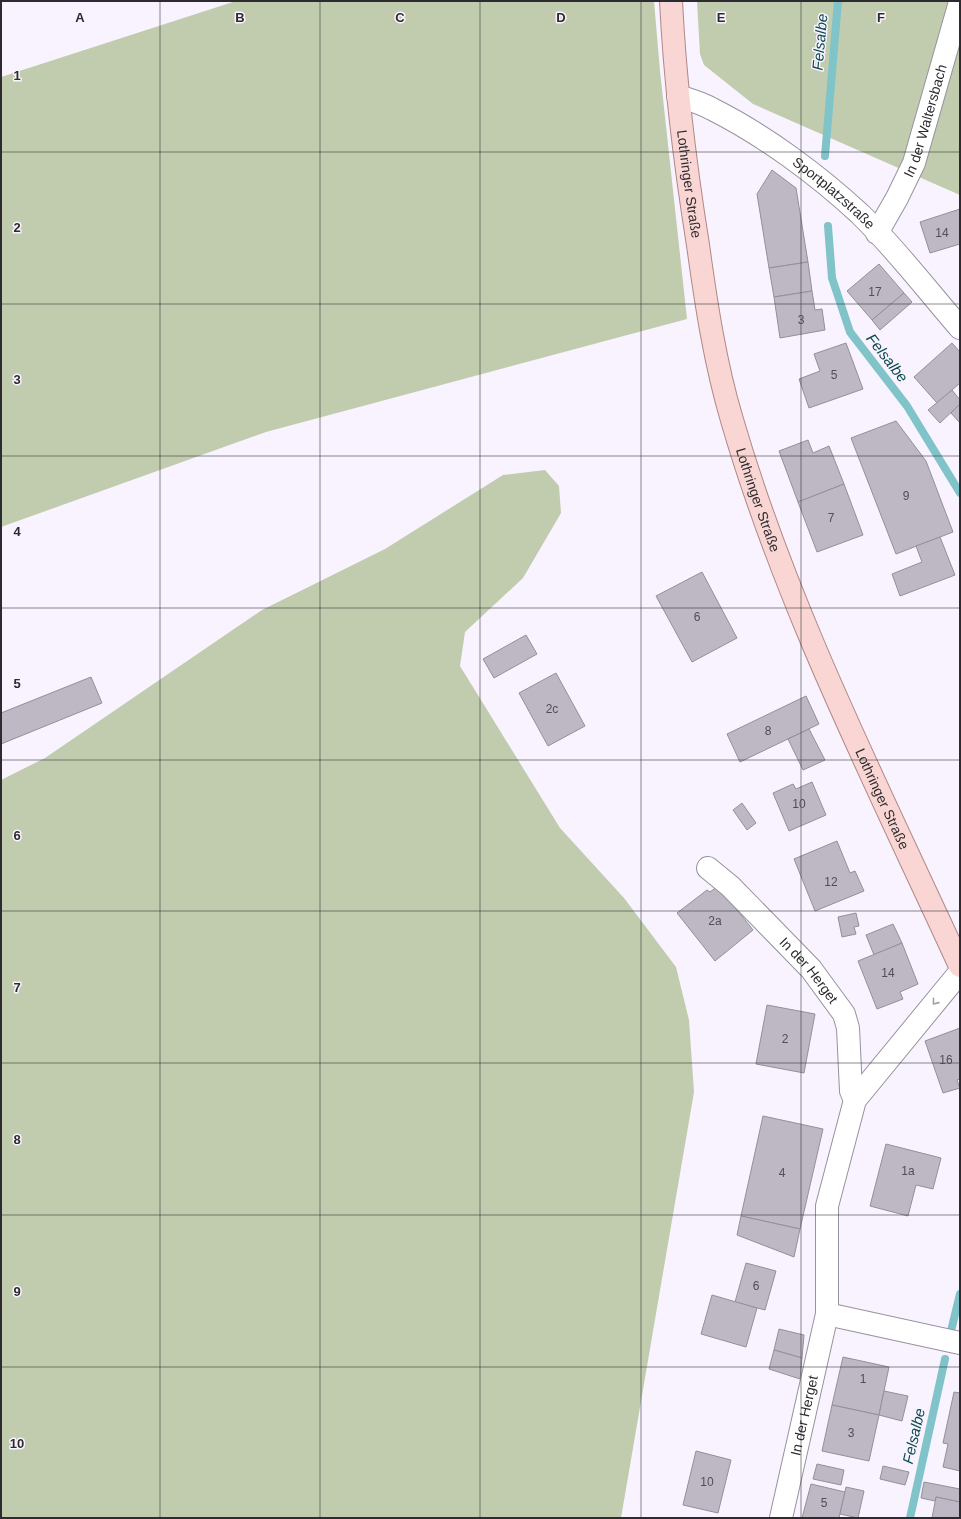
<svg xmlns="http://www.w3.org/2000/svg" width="961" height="1519" font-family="Arial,sans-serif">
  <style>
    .green { fill: #c0ccad }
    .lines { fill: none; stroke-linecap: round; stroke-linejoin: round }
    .stream { stroke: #80c3c9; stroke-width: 8 }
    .building { fill: #bdb8c3; stroke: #94909a }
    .minor-casing { stroke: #97929d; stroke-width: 24 }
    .major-casing { stroke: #af8886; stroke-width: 24 }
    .minor { stroke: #fff; stroke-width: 22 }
    .major { stroke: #f9d6d3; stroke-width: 22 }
    .oneway { stroke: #a0a0a1 }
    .grid { fill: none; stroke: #2d2b2f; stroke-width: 1; stroke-opacity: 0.55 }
    .labels { text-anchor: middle; stroke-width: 3; stroke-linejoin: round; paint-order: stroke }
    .number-label { font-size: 12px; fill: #514e54 }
    .street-label { font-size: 14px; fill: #2d2b2f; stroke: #f8f3fe }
    .water-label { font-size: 15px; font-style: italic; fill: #09484d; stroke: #f8f3fe }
    .grid-label { font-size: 13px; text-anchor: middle; font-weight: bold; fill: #2d2b2f; stroke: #f8f3fe; stroke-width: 3; stroke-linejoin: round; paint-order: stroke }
  </style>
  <rect width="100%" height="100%" fill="#f8f3fe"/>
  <!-- green -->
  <g class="green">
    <polygon points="236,1 654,1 660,71 687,319 266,432 1,527 1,77"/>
    <polygon points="697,1 960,1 960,195 753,104 704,65 700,54"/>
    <polygon points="545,470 559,486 561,513 523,578 465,632 460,666 560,828 624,898 676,967 689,1020 694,1092 621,1518 1,1518 1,780 45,758 262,610 385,549 503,475"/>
  </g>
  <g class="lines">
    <!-- stream -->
    <g class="stream">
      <polyline points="825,156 838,1"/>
      <polyline points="828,226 832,278 850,332 907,406 960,493"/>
      <polyline points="951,1331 960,1294"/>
      <polyline points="910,1518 945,1359"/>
    </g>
  </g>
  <!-- building -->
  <g class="building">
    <polygon points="772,170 796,188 808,262 769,268 757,194"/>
    <polygon points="960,209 960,244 930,253 920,222"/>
    <polygon points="808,262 812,291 774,297 769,268"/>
    <polygon points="879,264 904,293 872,320 847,291"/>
    <polygon points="812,291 815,310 822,309 825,330 780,338 774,297"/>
    <polygon points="904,293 912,302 880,330 872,320"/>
    <polygon points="846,343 863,389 809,408 799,379 820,371 814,354"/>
    <polygon points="952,343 960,352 960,383 937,403 914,377"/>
    <polygon points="952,390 960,400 960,404 940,423 928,410"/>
    <polygon points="960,404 960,423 951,413"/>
    <polygon points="896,421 926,461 953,532 896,554 851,438"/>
    <polygon points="808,440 813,453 829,446 844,484 798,502 779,451"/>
    <polygon points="844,484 863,535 817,552 798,502"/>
    <polygon points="940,537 955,575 900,596 892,574 922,562 916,546"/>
    <polygon points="702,572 737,638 692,662 656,596"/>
    <polygon points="526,635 537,654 494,678 483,659"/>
    <polygon points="556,673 585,726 548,746 519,693"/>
    <polygon points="91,677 102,703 1,744 1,713"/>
    <polygon points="806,696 819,724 740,762 727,734"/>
    <polygon points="809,729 825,760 803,770 788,739"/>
    <polygon points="812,782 826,815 789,831 773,793 793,784 796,789"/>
    <polygon points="742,803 756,823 747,830 733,810"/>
    <polygon points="837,841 850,873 855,871 864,891 815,911 794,859"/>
    <polygon points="718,886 753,930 715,961 677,913 707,890 710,892"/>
    <polygon points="856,913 859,926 854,927 856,934 842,937 838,917"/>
    <polygon points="893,924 902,943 874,955 866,935"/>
    <polygon points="902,943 918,984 900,992 903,999 877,1009 858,961"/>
    <polygon points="767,1005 815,1014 804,1073 756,1064"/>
    <polygon points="960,1028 960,1079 957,1080 960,1088 943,1093 925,1041"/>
    <polygon points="763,1116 823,1129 800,1229 741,1216"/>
    <polygon points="886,1144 941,1158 933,1189 916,1185 908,1216 870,1206"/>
    <polygon points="741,1216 800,1229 794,1257 737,1235"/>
    <polygon points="746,1263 776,1271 765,1310 735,1302"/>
    <polygon points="712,1295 757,1308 746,1347 701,1334"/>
    <polygon points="779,1329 804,1335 802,1358 774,1350"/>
    <polygon points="774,1350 802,1358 800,1379 769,1369"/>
    <polygon points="843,1357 889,1367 879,1415 832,1405"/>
    <polygon points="884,1391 908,1396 902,1421 879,1415"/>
    <polygon points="954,1392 960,1393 960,1471 943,1467 948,1444 943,1443"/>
    <polygon points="832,1405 879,1415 869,1461 822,1451"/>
    <polygon points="696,1451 731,1460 718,1513 683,1505"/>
    <polygon points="817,1464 844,1470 841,1485 813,1479"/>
    <polygon points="883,1466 909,1472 905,1485 880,1479"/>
    <polygon points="924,1482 960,1489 960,1502 936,1497 935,1501 921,1498"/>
    <polygon points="811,1484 845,1492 839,1518 802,1518"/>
    <polygon points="846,1487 864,1491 858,1518 840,1514"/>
    <polygon points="936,1497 960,1502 960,1518 932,1518"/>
  </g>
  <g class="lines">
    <!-- minor casing -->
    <g class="minor-casing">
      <g id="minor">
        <path id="s1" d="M 678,96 C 690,100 702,103 712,109 C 764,135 818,175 860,214 C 896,249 927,290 960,328"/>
        <path id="s2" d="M 877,233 L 897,198 L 914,163 L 960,2"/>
        <path id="s3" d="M 708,868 L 730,886 L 811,969 L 844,1014 L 848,1028 L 851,1091 L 855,1100"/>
        <polyline points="827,1314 960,1343"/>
        <path id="s4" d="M 781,1518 L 827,1314 L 827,1206 L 855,1100 L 960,972"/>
      </g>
    </g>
    <!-- major casing -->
    <g class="major-casing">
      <g id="major">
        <path id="s5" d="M 671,1 C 675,82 685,164 698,245 C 706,303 715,363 732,420 C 787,609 878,787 960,966"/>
      </g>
    </g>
    <!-- minor -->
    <use href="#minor" class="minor"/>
    <!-- major -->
    <use href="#major" class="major"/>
  </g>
  <!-- one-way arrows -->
  <defs><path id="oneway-chevron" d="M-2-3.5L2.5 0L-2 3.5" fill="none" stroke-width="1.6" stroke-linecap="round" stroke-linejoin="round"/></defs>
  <use class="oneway" href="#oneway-chevron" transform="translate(935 1002) rotate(129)"/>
  <!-- grid -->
  <path class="grid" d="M 160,1 L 160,1518M 320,1 L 320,1518M 480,1 L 480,1518M 641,1 L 641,1518M 801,1 L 801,1518M 1,152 L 960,152M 1,304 L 960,304M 1,456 L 960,456M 1,608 L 960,608M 1,760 L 960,760M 1,911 L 960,911M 1,1063 L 960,1063M 1,1215 L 960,1215M 1,1367 L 960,1367"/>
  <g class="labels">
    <!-- number labels -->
    <g class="number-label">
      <text x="942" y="237">14</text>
      <text x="875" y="296">17</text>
      <text x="801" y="324">3</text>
      <text x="834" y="379">5</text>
      <text x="906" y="500">9</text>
      <text x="831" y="522">7</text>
      <text x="697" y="621">6</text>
      <text x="552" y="713">2c</text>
      <text x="768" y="735">8</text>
      <text x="799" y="808">10</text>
      <text x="831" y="886">12</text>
      <text x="715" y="925">2a</text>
      <text x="888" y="977">14</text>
      <text x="785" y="1043">2</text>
      <text x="946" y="1064">16</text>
      <text x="908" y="1175">1a</text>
      <text x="782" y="1177">4</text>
      <text x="756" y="1290">6</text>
      <text x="863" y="1383">1</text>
      <text x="851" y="1437">3</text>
      <text x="707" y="1486">10</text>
      <text x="824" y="1507">5</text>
    </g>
    <!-- street labels -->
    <g class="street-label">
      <text dy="5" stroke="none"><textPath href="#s2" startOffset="123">In der Waltersbach</textPath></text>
      <text dy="5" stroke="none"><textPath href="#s5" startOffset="184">Lothringer Straße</textPath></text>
      <text dy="5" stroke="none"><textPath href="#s1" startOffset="185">Sportplatzstraße</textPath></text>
      <text dy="5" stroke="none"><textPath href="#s5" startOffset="508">Lothringer Straße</textPath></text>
      <text dy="5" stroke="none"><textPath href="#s5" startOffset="832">Lothringer Straße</textPath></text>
      <text dy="5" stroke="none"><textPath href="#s3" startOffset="144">In der Herget</textPath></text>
      <text dy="5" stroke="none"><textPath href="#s4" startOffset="105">In der Herget</textPath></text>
    </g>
    <!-- water labels -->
    <g class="water-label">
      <text transform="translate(820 42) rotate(-85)" y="5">Felsalbe</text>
      <text transform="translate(887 358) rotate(52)" y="5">Felsalbe</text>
      <text transform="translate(914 1436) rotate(-77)" y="5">Felsalbe</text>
    </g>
  </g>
  <g class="grid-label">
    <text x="80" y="22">A</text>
    <text x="240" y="22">B</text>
    <text x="400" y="22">C</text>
    <text x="561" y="22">D</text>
    <text x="721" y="22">E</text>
    <text x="881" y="22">F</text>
    <text x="17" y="80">1</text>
    <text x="17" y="232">2</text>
    <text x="17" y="384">3</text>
    <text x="17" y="536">4</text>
    <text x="17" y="688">5</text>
    <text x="17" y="840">6</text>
    <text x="17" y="992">7</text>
    <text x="17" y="1144">8</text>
    <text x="17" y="1296">9</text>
    <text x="17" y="1448">10</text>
  </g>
  <!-- border -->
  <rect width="961" height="1519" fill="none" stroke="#2d2b2f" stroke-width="4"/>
</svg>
